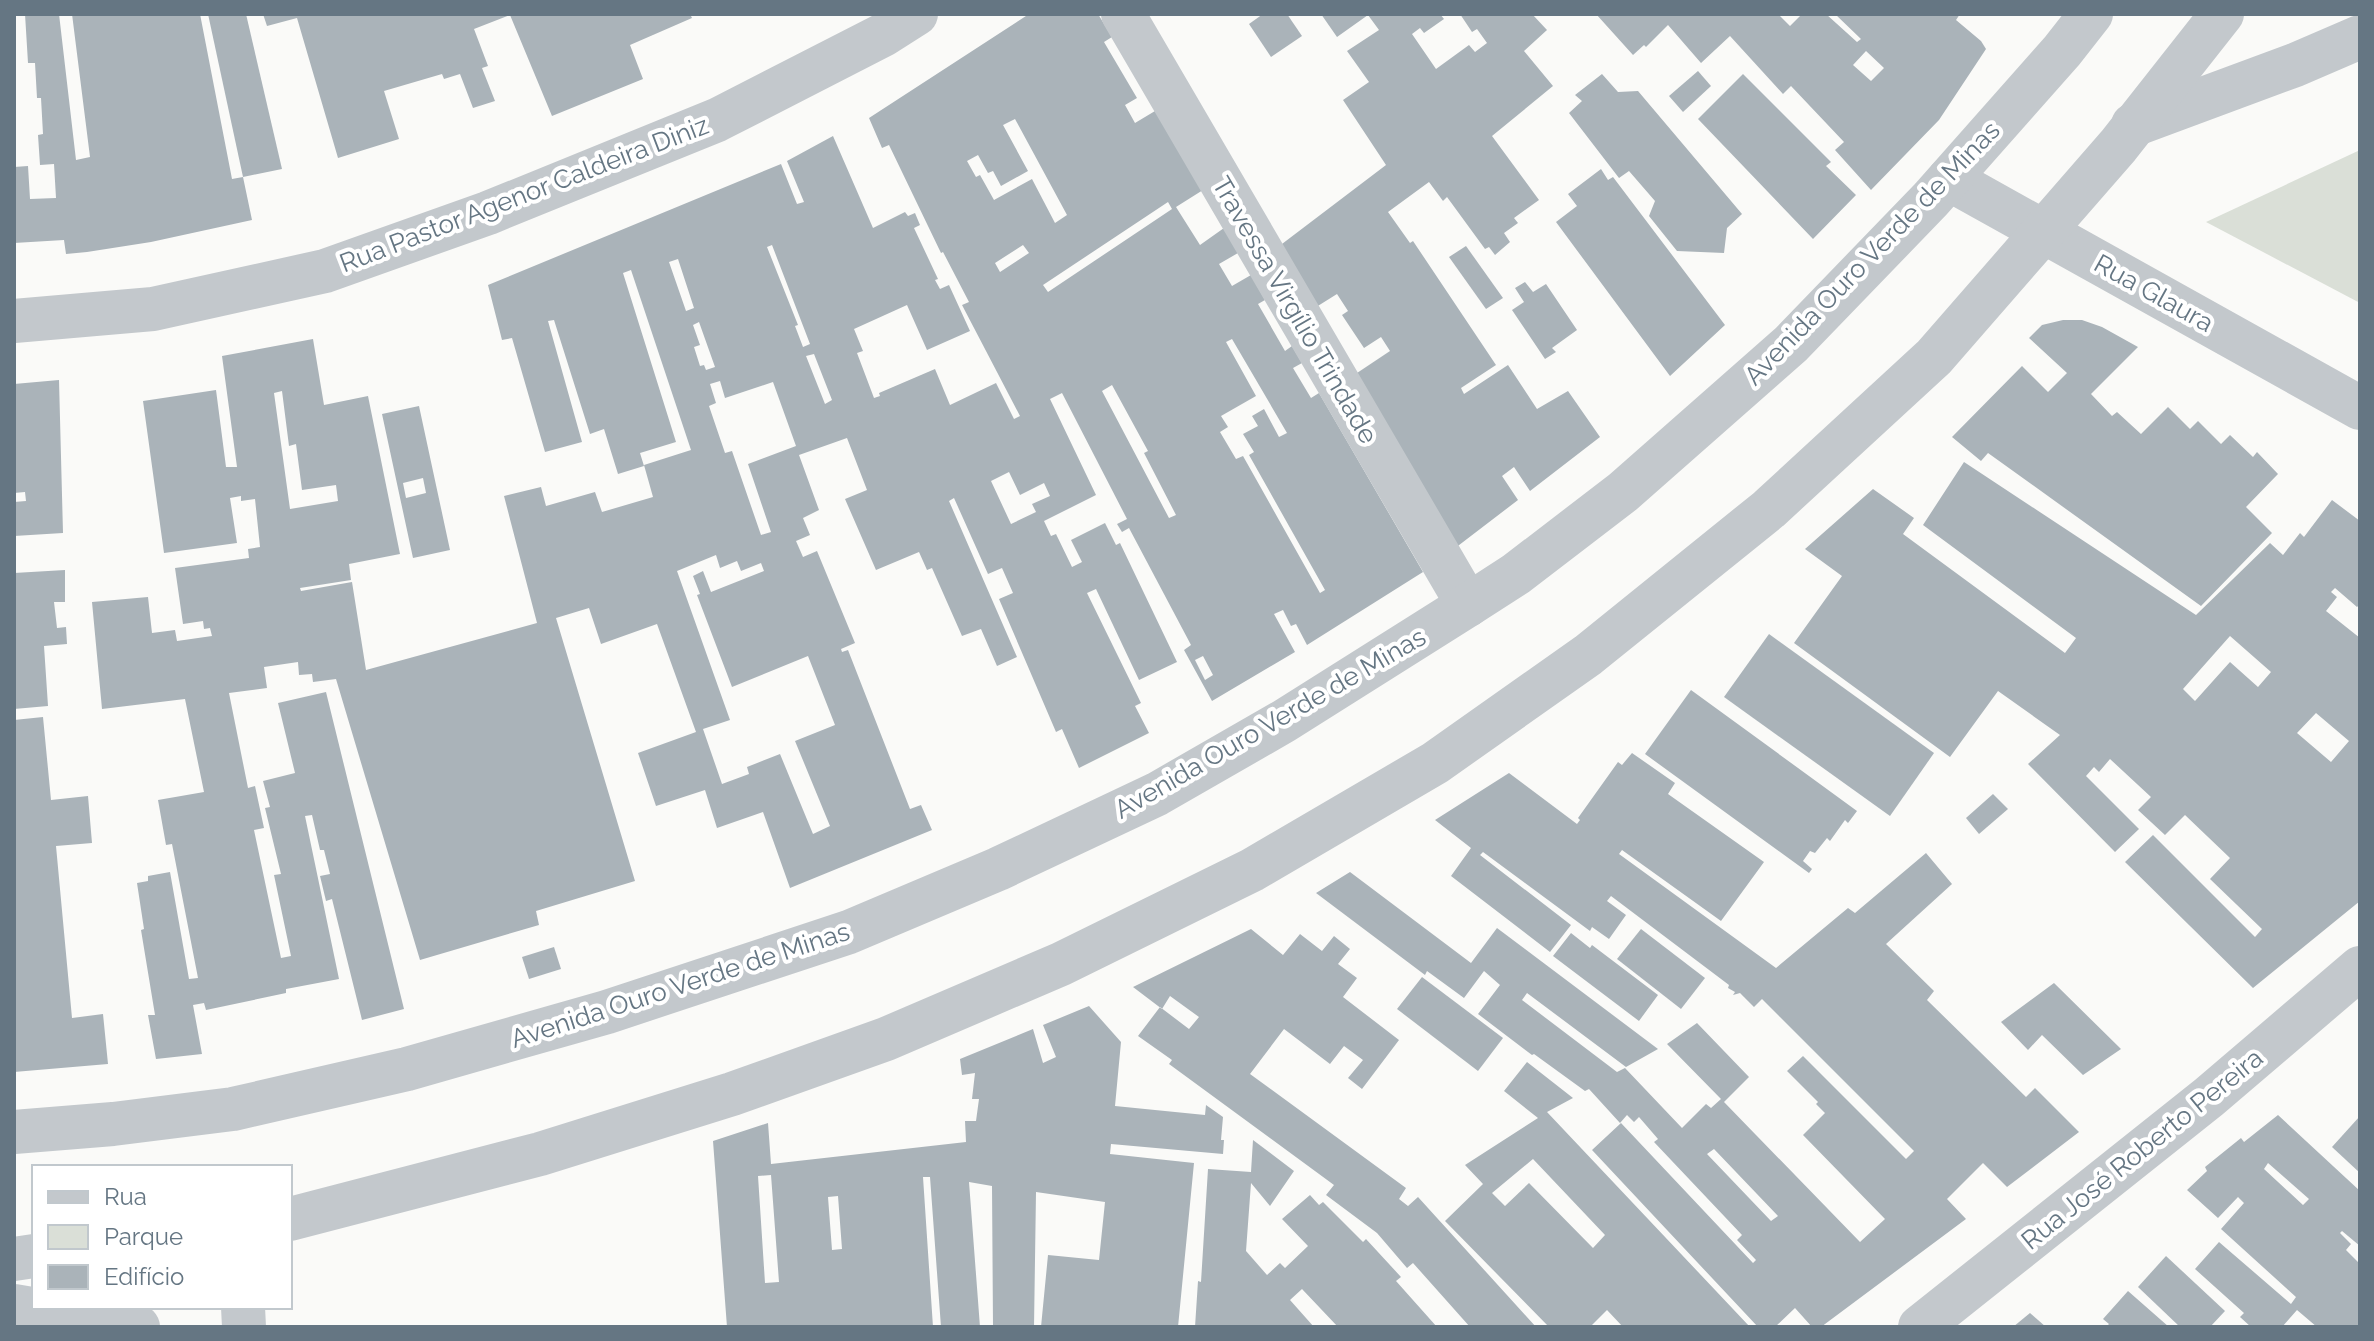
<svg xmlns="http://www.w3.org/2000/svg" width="2374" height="1341" font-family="Raleway,sans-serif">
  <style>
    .green { fill: #dadfd7 }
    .building { fill: #aab3b9; fill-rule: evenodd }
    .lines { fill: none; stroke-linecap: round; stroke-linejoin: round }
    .minor { stroke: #c3c8cc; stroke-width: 44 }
    .tertiary { stroke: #c3c8cc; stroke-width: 44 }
    .labels { text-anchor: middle; stroke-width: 8; stroke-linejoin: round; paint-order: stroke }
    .street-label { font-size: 26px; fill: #657683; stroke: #fff }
  </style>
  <rect width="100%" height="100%" fill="#fafaf8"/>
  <!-- green -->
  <polygon class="green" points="2360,150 2360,303 2206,222"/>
  <!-- building -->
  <g class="building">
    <polygon points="25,14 59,14 76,160 90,157 72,14 200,14 232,179 243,177 252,220 151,242 87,252 66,254 64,240 14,243 14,167 28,166 30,199 56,198 54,164 40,165 38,135 43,134 41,98 37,98 35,63 28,63"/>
    <polygon points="208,14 246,14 282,169 243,177"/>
    <polygon points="263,14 690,14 692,18 630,45 643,79 552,116 510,15 474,29 488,66 482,68 495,101 473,108 460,74 444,79 442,74 384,91 399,139 338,158 297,18 267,26"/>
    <path d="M 1029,14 L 1098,14 L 1112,37 L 1104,42 L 1137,98 L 1125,105 L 1135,123 L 1155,111 L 1203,190 L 1176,207 L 1200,245 L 1224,228 L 1238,253 L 1219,264 L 1232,286 L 1251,275 L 1265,300 L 1258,304 L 1285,351 L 1292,346 L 1302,363 L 1293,368 L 1311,398 L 1319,393 L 1423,572 L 1307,645 L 1296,624 L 1291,626 L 1283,610 L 1274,614 L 1295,652 L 1212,701 L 1184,650 L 1191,645 L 1129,528 L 1122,532 L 1117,524 L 1127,519 L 1062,393 L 1050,399 L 1096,495 L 1044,521 L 1051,536 L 1056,534 L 1072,567 L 1082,562 L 1071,540 L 1105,523 L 1116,545 L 1120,543 L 1177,662 L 1139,680 L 1096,589 L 1087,593 L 1141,703 L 1135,706 L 1149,733 L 1079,768 L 1062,729 L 1056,732 L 999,599 L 1013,593 L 1002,568 L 988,574 L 954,498 L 949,501 L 1017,657 L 997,666 L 981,629 L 962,636 L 932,568 L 927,570 L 919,552 L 876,570 L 845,499 L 867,490 L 847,438 L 799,455 L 819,510 L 803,518 L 810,535 L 796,541 L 803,557 L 817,551 L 855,643 L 841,649 L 842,652 L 848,650 L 910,809 L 921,805 L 932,830 L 790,888 L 763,812 L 717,828 L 705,790 L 656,806 L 638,753 L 696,732 L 657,624 L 601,644 L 589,608 L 556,618 L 635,881 L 536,911 L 539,925 L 420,960 L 336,679 L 313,682 L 312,674 L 299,675 L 298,662 L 264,667 L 267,688 L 229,693 L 248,788 L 255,786 L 264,828 L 254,830 L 281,958 L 291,956 L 274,875 L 281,874 L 265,808 L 270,807 L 263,781 L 295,773 L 278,703 L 326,692 L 404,1009 L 362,1020 L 332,899 L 326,901 L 320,876 L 330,874 L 324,850 L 320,850 L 312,815 L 305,816 L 339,979 L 286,989 L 286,993 L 206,1010 L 204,1003 L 193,1005 L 202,1054 L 156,1059 L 148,1015 L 155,1015 L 141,930 L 144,929 L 137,883 L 148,881 L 148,876 L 170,872 L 189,979 L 198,978 L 172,844 L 166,845 L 158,800 L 204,792 L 185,699 L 102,709 L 92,602 L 148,597 L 152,633 L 175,630 L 177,641 L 212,636 L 210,628 L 204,629 L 203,621 L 183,624 L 175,568 L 249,558 L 248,549 L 260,547 L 255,499 L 241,501 L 241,496 L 230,498 L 237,543 L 164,553 L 143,401 L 216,390 L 226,467 L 237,467 L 222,356 L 313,339 L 324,405 L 368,396 L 400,554 L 349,564 L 351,580 L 300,588 L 301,591 L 352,582 L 366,670 L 537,623 L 504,496 L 541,487 L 546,506 L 595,492 L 602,512 L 653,497 L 644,465 L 691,450 L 631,270 L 623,273 L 676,442 L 640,453 L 644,466 L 618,474 L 604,429 L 590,434 L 554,320 L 548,321 L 582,442 L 545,452 L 512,338 L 502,340 L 488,285 L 781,164 L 797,204 L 804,202 L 787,161 L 833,136 L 873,228 L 905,212 L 908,216 L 915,213 L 920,225 L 914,228 L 938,279 L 935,280 L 940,289 L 949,285 L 970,331 L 927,350 L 907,305 L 854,329 L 863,351 L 857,353 L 874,398 L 880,396 L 879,393 L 935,369 L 950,405 L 996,383 L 1014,419 L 1020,416 L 962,305 L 969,302 L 943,252 L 941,253 L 889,145 L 882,148 L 869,118 ZM 1015,119 L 1067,215 L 1055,223 L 1032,179 L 994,200 L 980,175 L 976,177 L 967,161 L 978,155 L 988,173 L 993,171 L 1001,186 L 1028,171 L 1003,125 ZM 1168,202 L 1172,209 L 1048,292 L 1043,285 ZM 772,245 L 810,344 L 803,347 L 795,326 L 798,325 L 767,247 ZM 1023,245 L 1029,253 L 1000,272 L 995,263 ZM 678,259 L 694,308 L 686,311 L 669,262 ZM 699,322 L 715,367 L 706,370 L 704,365 L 700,366 L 694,347 L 700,345 L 693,325 ZM 1232,339 L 1287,433 L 1279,437 L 1264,409 L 1252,416 L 1258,426 L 1243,434 L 1254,452 L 1249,455 L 1325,590 L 1320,593 L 1243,456 L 1236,459 L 1220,432 L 1228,427 L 1221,416 L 1256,396 L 1226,342 ZM 814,354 L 832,400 L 825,404 L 806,356 ZM 720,381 L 725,398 L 773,382 L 796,446 L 748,464 L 771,532 L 761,535 L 732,451 L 725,453 L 709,406 L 716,403 L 710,384 ZM 1112,385 L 1148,451 L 1144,453 L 1176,515 L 1169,518 L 1102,391 ZM 282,391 L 289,446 L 296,444 L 302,490 L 336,485 L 338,501 L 290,509 L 274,393 ZM 1009,472 L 1020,495 L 1044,483 L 1050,496 L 1032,504 L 1036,512 L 1011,524 L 991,481 ZM 716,555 L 720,568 L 737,561 L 741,571 L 761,563 L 764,571 L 711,592 L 703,571 L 693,576 L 700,594 L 697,595 L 732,687 L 808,656 L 835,725 L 795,741 L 830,826 L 813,834 L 780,754 L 747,767 L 749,774 L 722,784 L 703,729 L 730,720 L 677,571 ZM 1203,656 L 1213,675 L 1205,680 L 1195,660 Z"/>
    <polygon points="1263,14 1287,14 1302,36 1271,57 1249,24"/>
    <polygon points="1321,14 1440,14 1444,19 1424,33 1420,28 1412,34 1436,69 1469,45 1475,52 1487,43 1477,29 1472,32 1460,14 1532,14 1547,30 1524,51 1553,86 1492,136 1539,200 1514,218 1518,223 1504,233 1510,242 1495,255 1489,247 1485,249 1447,197 1443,201 1429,182 1388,212 1410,243 1413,241 1496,365 1461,388 1464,394 1508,365 1537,409 1568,391 1600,437 1530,491 1514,467 1502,476 1518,500 1450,552 1351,377 1390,351 1381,337 1364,348 1342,315 1348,311 1337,294 1313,309 1278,247 1386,165 1343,100 1369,82 1347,51 1379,30 1368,15 1337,37"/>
    <path d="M 1596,14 L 1778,14 L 1790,26 L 1802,14 L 1826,14 L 1857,42 L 1861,39 L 1835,14 L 1960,14 L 1956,20 L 1981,41 L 1986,49 L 1939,120 L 1871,190 L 1835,150 L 1844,142 L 1791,86 L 1783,94 L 1730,36 L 1701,63 L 1668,25 L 1646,47 L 1644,45 L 1633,55 ZM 1866,51 L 1884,68 L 1871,81 L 1853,65 Z"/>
    <polygon points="1698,71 1711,86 1683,112 1669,96"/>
    <polygon points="1602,74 1618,92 1638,91 1742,214 1727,228 1724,253 1677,251 1649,216 1655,201 1629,171 1619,178 1569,113 1582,101 1575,95"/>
    <polygon points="1743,74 1831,162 1826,166 1856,195 1813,239 1698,119"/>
    <polygon points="1601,169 1608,180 1613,177 1725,325 1670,376 1556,222 1577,206 1568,194"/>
    <polygon points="1466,246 1503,298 1486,309 1449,257"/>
    <polygon points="1525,282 1533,292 1546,284 1577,330 1552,348 1556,352 1545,359 1512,310 1524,302 1515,288"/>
    <polygon points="2063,320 2082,320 2102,327 2138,347 2091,394 2112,416 2117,412 2141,434 2168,407 2190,429 2198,421 2221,444 2230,435 2253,457 2257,452 2278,474 2246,507 2272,533 2201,606 1988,453 1981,461 1952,437 2022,366 2048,392 2067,373 2029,338 2042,325"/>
    <polygon points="59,380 63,533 14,536 14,502 26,501 25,492 14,493 14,384"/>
    <path d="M 419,406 L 450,550 L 413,558 L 382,414 ZM 423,478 L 426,493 L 406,498 L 403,483 Z"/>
    <path d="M 1964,462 L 2196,615 L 2270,543 L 2283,555 L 2300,533 L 2304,537 L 2332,500 L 2360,521 L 2360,604 L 2357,607 L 2335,588 L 2331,592 L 2337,597 L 2326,611 L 2360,638 L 2360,901 L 2253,988 L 2125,862 L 2153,835 L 2255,937 L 2262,929 L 2210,879 L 2230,858 L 2185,815 L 2165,835 L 2138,810 L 2151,797 L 2110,759 L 2099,772 L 2094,767 L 2086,776 L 2139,829 L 2115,852 L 2028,764 L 2060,735 L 1998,691 L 1950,757 L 1794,643 L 1842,576 L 1805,549 L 1873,489 L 1914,518 L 1903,534 L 2065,653 L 2076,638 L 1923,525 ZM 2230,636 L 2271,672 L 2258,687 L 2230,662 L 2195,701 L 2183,689 ZM 2316,713 L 2349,741 L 2331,762 L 2297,733 Z"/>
    <polygon points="65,570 65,602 54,602 57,628 66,627 67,644 44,646 48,706 14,709 14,573"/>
    <polygon points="1769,634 1934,753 1890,816 1724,697"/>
    <polygon points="1691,690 1857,811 1848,823 1845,820 1830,841 1827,838 1815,853 1810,851 1803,861 1812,869 1809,873 1645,754"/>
    <polygon points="43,717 51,800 88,796 92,843 56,846 72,1018 103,1014 108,1064 14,1072 14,720"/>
    <path d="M 1632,753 L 1675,783 L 1668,794 L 1764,862 L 1721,921 L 1622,850 L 1619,854 L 1776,968 L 1848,908 L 1855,913 L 1926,853 L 1952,884 L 1886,944 L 1934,991 L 1927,1000 L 2026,1097 L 2035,1088 L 2079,1132 L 2007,1187 L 1983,1163 L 1947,1199 L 1966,1219 L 1821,1327 L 1812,1327 L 1795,1308 L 1775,1327 L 1758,1327 L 1592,1150 L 1621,1123 L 1753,1263 L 1756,1260 L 1737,1240 L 1742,1235 L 1654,1142 L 1658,1139 L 1639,1117 L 1634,1122 L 1627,1115 L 1620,1123 L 1589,1089 L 1585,1091 L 1534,1054 L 1532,1055 L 1478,1014 L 1500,985 L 1484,971 L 1464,998 L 1427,971 L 1425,975 L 1316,893 L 1350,872 L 1471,963 L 1497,928 L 1658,1049 L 1626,1067 L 1527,993 L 1522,1000 L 1617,1072 L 1625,1068 L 1682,1128 L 1706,1104 L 1711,1108 L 1721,1099 L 1667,1044 L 1697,1023 L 1749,1077 L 1724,1102 L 1860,1242 L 1885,1219 L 1803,1135 L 1825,1113 L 1816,1104 L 1818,1102 L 1787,1071 L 1803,1056 L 1906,1159 L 1914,1151 L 1762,999 L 1754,1007 L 1740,993 L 1733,995 L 1735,992 L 1728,988 L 1729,985 L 1611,896 L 1607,901 L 1626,915 L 1609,939 L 1592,927 L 1590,931 L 1483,852 L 1480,855 L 1571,925 L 1550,952 L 1451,876 L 1471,848 L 1435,820 L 1509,773 L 1577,824 L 1580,820 L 1578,818 L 1618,762 L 1622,765 ZM 1714,1149 L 1778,1216 L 1771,1221 L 1707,1154 Z"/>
    <polygon points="1993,794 2008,809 1979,834 1966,818"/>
    <polygon points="1251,929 1283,955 1300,934 1322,951 1334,936 1350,949 1338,964 1357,978 1343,997 1399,1040 1362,1089 1348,1078 1363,1060 1344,1046 1330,1064 1284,1029 1250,1074 1406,1188 1399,1199 1408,1206 1418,1197 1536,1327 1470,1327 1413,1263 1407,1268 1377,1233 1326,1195 1334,1185 1169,1064 1172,1060 1138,1036 1160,1007 1189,1029 1199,1017 1170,996 1162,1009 1133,987"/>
    <polygon points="1641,929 1705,978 1681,1009 1617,959"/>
    <polygon points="1571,933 1590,948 1592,945 1658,995 1639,1021 1553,956"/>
    <polygon points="554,947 561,969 529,979 522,957"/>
    <polygon points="1422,977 1503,1038 1478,1071 1397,1009"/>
    <polygon points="2054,983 2121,1049 2083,1075 2042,1035 2028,1050 2001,1022"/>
    <path d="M 1089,1006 L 1121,1042 L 1115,1106 L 1205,1115 L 1206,1105 L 1223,1117 L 1221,1140 L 1224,1140 L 1223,1154 L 1111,1144 L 1110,1154 L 1194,1163 L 1178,1327 L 1041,1327 L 1048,1255 L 1099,1260 L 1105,1202 L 1036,1192 L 1034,1327 L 993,1327 L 992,1186 L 969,1182 L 980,1327 L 941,1327 L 930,1177 L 923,1177 L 933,1327 L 727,1327 L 713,1141 L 768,1123 L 771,1164 L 966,1142 L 965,1121 L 976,1121 L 979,1099 L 972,1099 L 975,1073 L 962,1075 L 960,1059 L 1033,1029 L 1043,1063 L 1056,1057 L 1043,1025 ZM 771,1175 L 779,1282 L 765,1283 L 758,1176 ZM 838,1196 L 842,1249 L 832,1250 L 828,1197 Z"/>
    <path d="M 1527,1062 L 1573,1098 L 1547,1112 L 1750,1327 L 1623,1327 L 1607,1310 L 1590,1327 L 1549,1327 L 1445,1221 L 1483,1184 L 1465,1165 L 1538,1118 L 1504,1091 ZM 1533,1159 L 1605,1235 L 1593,1248 L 1529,1183 L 1505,1206 L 1492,1193 Z"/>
    <path d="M 2278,1115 L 2360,1191 L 2360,1246 L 2342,1231 L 2340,1233 L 2351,1244 L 2346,1250 L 2360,1264 L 2360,1327 L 2317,1327 L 2297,1310 L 2282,1327 L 2251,1327 L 2240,1317 L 2244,1313 L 2195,1269 L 2219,1242 L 2291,1304 L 2296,1297 L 2221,1229 L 2244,1203 L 2238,1197 L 2218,1218 L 2187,1190 L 2207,1171 L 2205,1167 L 2241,1138 L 2244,1142 ZM 2268,1163 L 2309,1199 L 2303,1205 L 2264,1169 Z"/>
    <polygon points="2360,1116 2360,1173 2332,1147"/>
    <polygon points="1253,1140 1294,1171 1270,1206 1251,1183 1246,1251 1267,1275 1280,1263 1285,1268 1308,1246 1282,1219 1310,1195 1319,1205 1323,1202 1363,1242 1366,1239 1401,1277 1396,1281 1437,1327 1338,1327 1302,1289 1290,1300 1314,1327 1195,1327 1198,1281 1201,1282 1208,1169 1251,1172"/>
    <polygon points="2166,1256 2225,1311 2210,1327 2180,1327 2138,1287"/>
    <polygon points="2128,1291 2169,1327 2106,1327 2109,1324 2103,1319"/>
    <polygon points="2030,1313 2046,1327 2013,1327"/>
  </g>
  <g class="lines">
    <!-- minor -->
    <g class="minor">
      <polyline points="1123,14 1468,605"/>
      <polyline points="2133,125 2295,65 2360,37"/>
      <polyline points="1949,179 2360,408"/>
      <polyline points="14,321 153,309 325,271 488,213 717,120 883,35 916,14"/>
      <polyline points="14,1306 138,1327"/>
      <polyline points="1920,1327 2209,1097 2360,968"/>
    </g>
    <!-- tertiary -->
    <g class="tertiary">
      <polyline points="14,1132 113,1124 233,1109 407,1069 607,1012 849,932 998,869 1157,794 1284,721 1468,605 1516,574 1623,492 1791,344 1931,199 2062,51 2091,14"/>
      <polyline points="290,1219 540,1154 732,1094 886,1039 1061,964 1252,870 1435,763 1588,655 1769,509 1934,357 2118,146 2222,14"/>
      <polyline points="14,1259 34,1256"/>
      <polyline points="243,1307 244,1327"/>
    </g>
  </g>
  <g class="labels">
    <!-- street labels -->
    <g class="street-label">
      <text transform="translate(524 194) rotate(-21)" y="9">Rua Pastor Agenor Caldeira Diniz</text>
      <text transform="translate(1872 253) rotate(-46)" y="9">Avenida Ouro Verde de Minas</text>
      <text transform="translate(2154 293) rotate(29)" y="9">Rua Glaura</text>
      <text transform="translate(1295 310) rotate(60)" y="9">Travessa Virgílio Trindade</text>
      <text transform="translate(1270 723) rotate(-30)" y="9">Avenida Ouro Verde de Minas</text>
      <text transform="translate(680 985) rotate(-18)" y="9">Avenida Ouro Verde de Minas</text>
      <text transform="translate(2142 1149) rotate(-39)" y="9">Rua José Roberto Pereira</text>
    </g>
  </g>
  <!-- border -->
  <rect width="2374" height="1341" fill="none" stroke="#657683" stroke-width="32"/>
  <!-- legend -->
  <rect x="32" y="1165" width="260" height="144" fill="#ffffff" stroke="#c1c8cd" stroke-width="2"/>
  <rect x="48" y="1191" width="40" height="12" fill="#c3c8cc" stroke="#c1c8cd" stroke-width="2"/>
  <text x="104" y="1205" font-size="24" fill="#657683">Rua</text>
  <rect x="48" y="1225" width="40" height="24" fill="#dadfd7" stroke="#c1c8cd" stroke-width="2"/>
  <text x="104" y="1245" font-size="24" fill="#657683">Parque</text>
  <rect x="48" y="1265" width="40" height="24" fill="#aab3b9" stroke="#c1c8cd" stroke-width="2"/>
  <text x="104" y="1285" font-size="24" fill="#657683">Edifício</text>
</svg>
